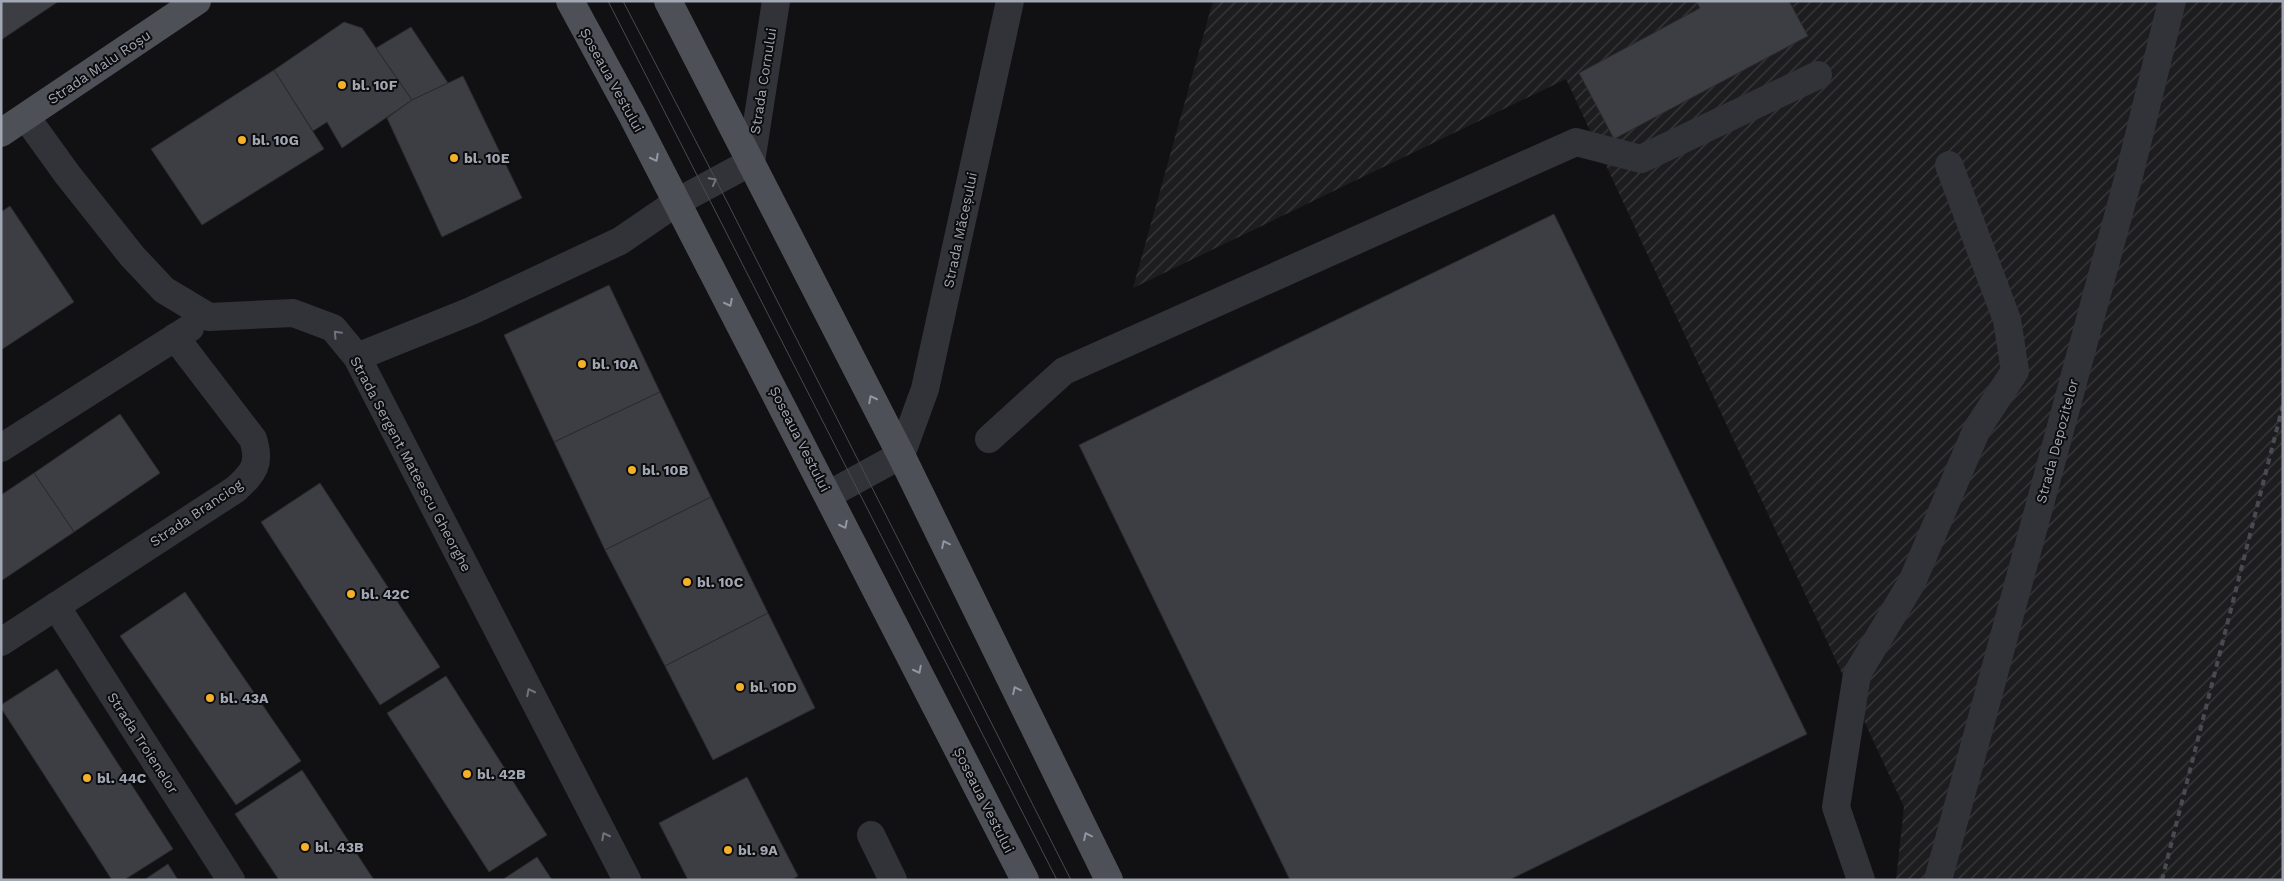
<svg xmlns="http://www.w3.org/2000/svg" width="2284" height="881" font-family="'Work Sans',sans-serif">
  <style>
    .industrial { fill: url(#industrial-furrows) }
    .building { fill: #3d3e43; stroke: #2b2b2f }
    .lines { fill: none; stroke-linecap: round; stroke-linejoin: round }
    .minor { stroke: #323338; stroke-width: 28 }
    .major { stroke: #4e5057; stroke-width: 28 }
    .tram { stroke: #494b51; stroke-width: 1 }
    .rail { stroke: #494b51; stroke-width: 4; stroke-dasharray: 6 5; stroke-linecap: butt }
    .oneway { stroke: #9196a1 }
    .oneway2 { stroke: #70737c }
    .poi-dot { fill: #f4b028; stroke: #0c0c0e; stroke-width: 2 }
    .labels { text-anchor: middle; stroke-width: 4; stroke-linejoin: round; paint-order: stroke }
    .street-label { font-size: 14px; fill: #a2a7b4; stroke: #0c0c0e }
    .poi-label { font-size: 14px; font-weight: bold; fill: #a2a7b4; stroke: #0c0c0e; text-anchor: start }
  </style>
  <defs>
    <pattern id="industrial-furrows" width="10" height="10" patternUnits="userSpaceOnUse" patternTransform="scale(1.25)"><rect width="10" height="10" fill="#1d1d20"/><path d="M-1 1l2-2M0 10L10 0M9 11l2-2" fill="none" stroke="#3b3b3e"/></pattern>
  </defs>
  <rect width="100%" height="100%" fill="#111113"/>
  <!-- industrial -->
  <polygon class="industrial" points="1213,1 2283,1 2283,880 1896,880 1904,807 1566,79 1133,288"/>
  <!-- building -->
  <g class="building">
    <polygon points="1,1 59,1 1,40"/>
    <polygon points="1696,1 1789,1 1808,36 1614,139 1579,73 1700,8"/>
    <polygon points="344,22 362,28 412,100 342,148 327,122 313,131 274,70"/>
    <polygon points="411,27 448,83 412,100 376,48"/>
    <polygon points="274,70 324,149 202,225 151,149"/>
    <polygon points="463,76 522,198 442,237 387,118 412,100"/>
    <polygon points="10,206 74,302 1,350 1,212"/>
    <polygon points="1554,214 1807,734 1509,880 1290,880 1079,445"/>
    <polygon points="609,285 660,392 554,442 504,335"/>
    <polygon points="660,392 711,497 605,550 554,442"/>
    <polygon points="120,414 160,473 74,532 34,473"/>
    <polygon points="34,473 74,532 1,581 1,495"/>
    <polygon points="320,483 440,667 380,705 261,522"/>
    <polygon points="711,497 768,613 665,666 605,550"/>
    <polygon points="185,592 301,761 236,805 120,636"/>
    <polygon points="768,613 815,708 713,760 665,666"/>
    <polygon points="57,669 173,849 124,880 112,880 1,708 1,705"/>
    <polygon points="446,676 547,835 489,872 387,713"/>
    <polygon points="302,770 374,880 279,880 235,814"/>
    <polygon points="747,777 798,876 791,880 688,880 659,823"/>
    <polygon points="537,857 552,880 502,880"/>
    <polygon points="168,864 178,880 144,880"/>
  </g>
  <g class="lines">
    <!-- minor -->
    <g class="minor">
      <polyline points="26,117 67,174 132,256 164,290 209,317 293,313 333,328 357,357 627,880"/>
      <polyline points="357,357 471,311 620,241 677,202 751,162 776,1"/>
      <polyline points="989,439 1064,371 1576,142 1641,159 1818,75"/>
      <polyline points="1,448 190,328"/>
      <polyline points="828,495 901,455 925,389 1010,1"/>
      <polyline points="56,606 231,880"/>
      <path d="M 1,642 L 236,489 C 254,472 261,464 253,439 L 175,337"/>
      <polyline points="871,835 893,880"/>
      <polyline points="1861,880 1836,807 1857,674 1912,582 1977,429 2015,371 2007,320 1949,165"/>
      <polyline points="1938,880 2130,172 2172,1"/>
    </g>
    <!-- major -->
    <g class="major">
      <polyline points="570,1 632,115 1025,880"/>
      <polyline points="668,1 901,455 1109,880"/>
      <polyline points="1,133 197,1"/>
    </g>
    <!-- tram -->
    <g class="tram">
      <polyline points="608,1 1057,880"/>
      <polyline points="623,1 716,180 1071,880"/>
    </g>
    <!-- rail -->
    <polyline class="rail" points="2162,880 2283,405"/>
  </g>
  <!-- one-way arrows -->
  <defs><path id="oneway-chevron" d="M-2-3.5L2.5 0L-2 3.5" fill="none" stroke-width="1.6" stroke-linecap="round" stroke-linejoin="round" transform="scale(1.25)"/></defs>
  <g class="oneway">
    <use href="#oneway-chevron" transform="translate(655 158) rotate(63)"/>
    <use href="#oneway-chevron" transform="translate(729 303) rotate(63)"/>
    <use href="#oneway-chevron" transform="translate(872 399) rotate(-117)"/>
    <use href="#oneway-chevron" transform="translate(844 525) rotate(63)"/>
    <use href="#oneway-chevron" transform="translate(945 544) rotate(-116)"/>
    <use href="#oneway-chevron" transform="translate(918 670) rotate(63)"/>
    <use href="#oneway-chevron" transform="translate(1016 690) rotate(-116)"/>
    <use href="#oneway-chevron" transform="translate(1087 836) rotate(-116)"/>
  </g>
  <g class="oneway2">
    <use href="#oneway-chevron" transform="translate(713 181) rotate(-28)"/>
    <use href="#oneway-chevron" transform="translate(337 334) rotate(-133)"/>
    <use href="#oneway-chevron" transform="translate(530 692) rotate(-117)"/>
    <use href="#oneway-chevron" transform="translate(605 836) rotate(-117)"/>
  </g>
  <!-- markers -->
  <g class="poi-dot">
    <circle cx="342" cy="85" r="5"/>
    <circle cx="242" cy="140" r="5"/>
    <circle cx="454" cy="158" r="5"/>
    <circle cx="582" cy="364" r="5"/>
    <circle cx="632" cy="470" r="5"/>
    <circle cx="687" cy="582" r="5"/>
    <circle cx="351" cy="594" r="5"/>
    <circle cx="740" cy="687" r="5"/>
    <circle cx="210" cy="698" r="5"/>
    <circle cx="467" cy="774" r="5"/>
    <circle cx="87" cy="778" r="5"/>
    <circle cx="305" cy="847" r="5"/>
    <circle cx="728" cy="850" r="5"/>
  </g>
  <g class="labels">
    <!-- street labels -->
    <g class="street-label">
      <text transform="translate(99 67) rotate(-34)" y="5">Strada Malu Roșu</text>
      <text transform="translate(612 80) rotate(61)" y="5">Șoseaua Vestului</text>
      <text transform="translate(763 81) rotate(-81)" y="5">Strada Cornului</text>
      <text transform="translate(960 230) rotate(-78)" y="5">Strada Măceșului</text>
      <text transform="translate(800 439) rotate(63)" y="5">Șoseaua Vestului</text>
      <text transform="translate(2057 441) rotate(-75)" y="5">Strada Depozitelor</text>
      <text transform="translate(411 464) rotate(62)" y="5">Strada Sergent Mateescu Gheorghe</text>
      <text transform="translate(196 513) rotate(-34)" y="5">Strada Branciog</text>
      <text transform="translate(143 743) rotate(57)" y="5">Strada Troienelor</text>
      <text transform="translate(984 800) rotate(63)" y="5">Șoseaua Vestului</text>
    </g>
    <!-- poi labels -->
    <g class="poi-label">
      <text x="352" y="90">bl. 10F</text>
      <text x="252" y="145">bl. 10G</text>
      <text x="464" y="163">bl. 10E</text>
      <text x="592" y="369">bl. 10A</text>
      <text x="642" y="475">bl. 10B</text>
      <text x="697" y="587">bl. 10C</text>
      <text x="361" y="599">bl. 42C</text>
      <text x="750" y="692">bl. 10D</text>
      <text x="220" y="703">bl. 43A</text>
      <text x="477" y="779">bl. 42B</text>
      <text x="97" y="783">bl. 44C</text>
      <text x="315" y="852">bl. 43B</text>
      <text x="738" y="855">bl. 9A</text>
    </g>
  </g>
  <!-- border -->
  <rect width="2284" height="881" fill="none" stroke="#a2a7b4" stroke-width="5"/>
</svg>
